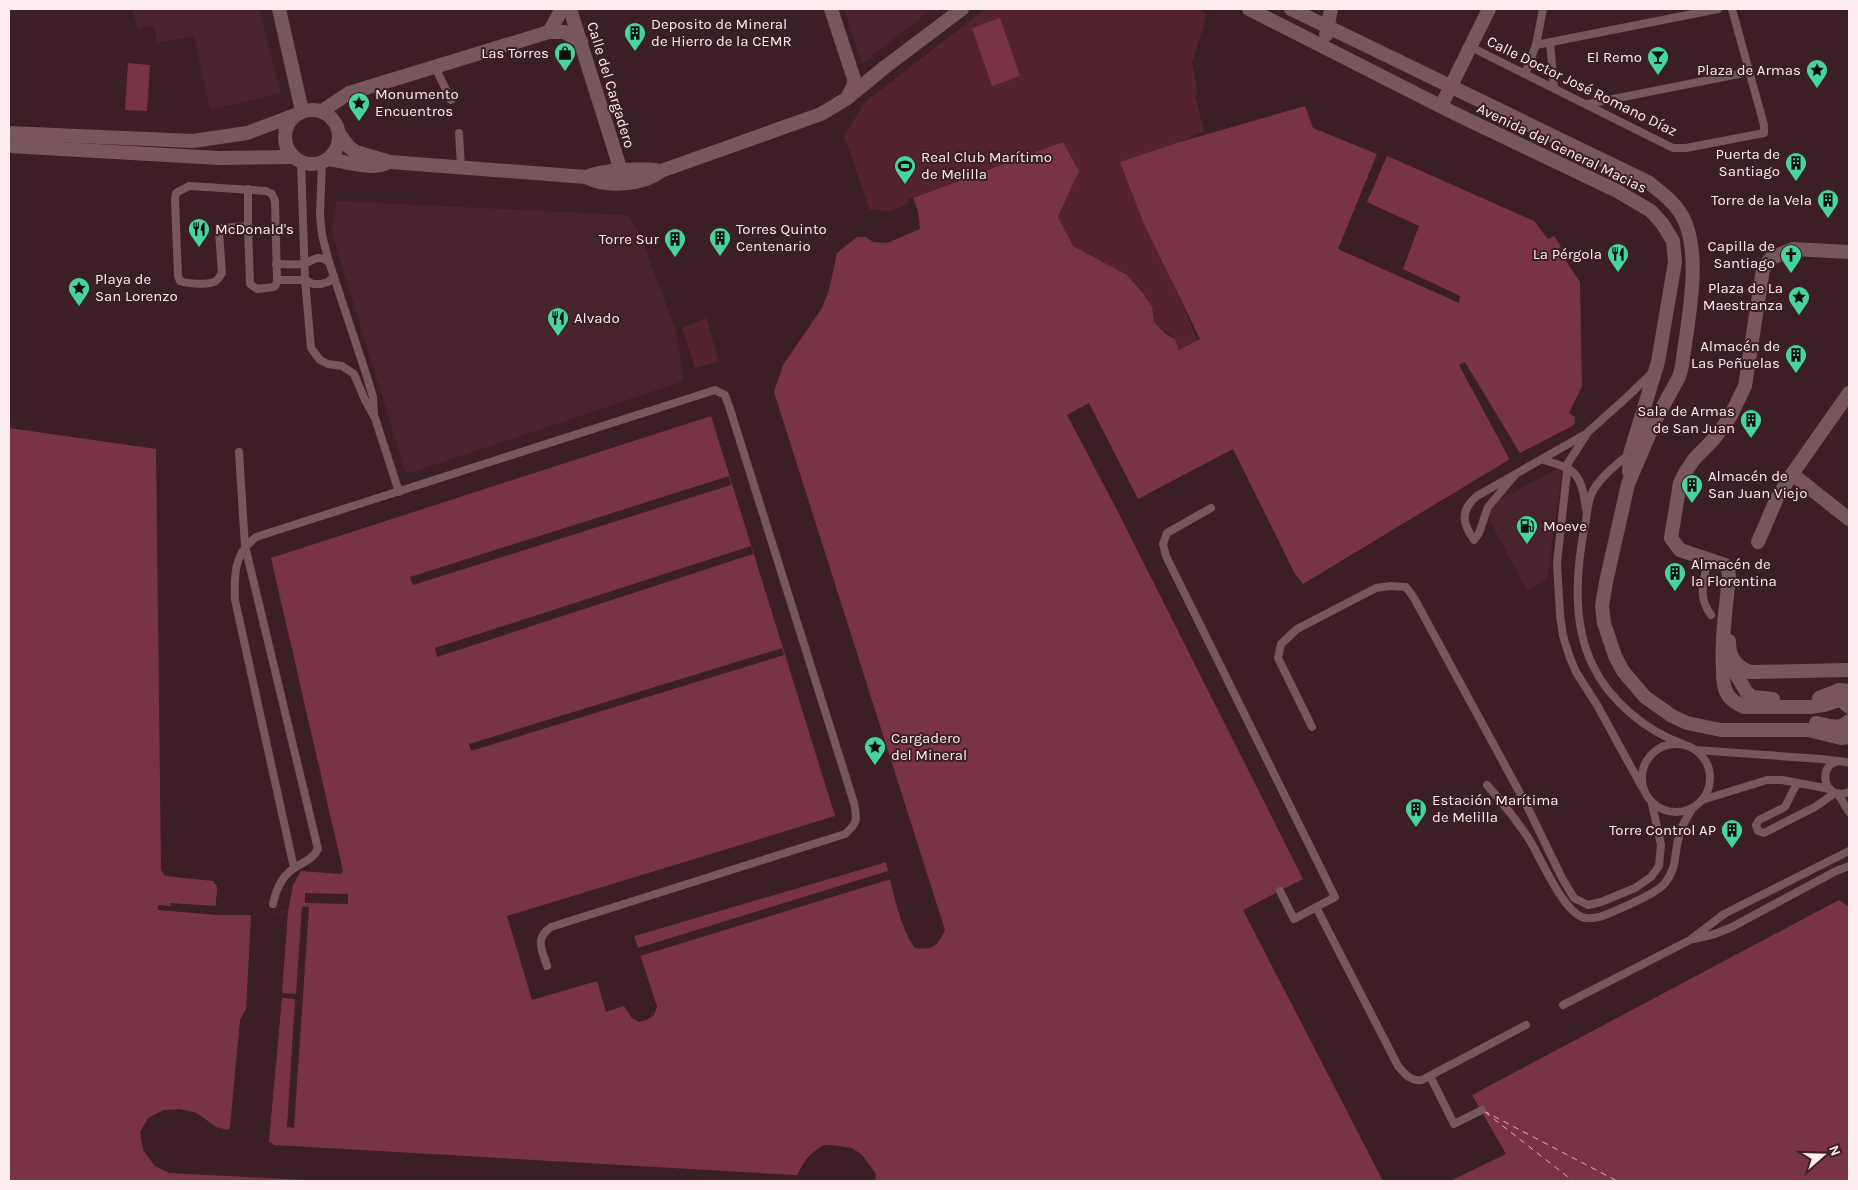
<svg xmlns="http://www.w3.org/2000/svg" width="1858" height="1190" font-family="Karla,sans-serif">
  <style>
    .built { fill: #49232d }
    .green { fill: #552230 }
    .water { fill: #793347 }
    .pier { fill: #3c1e26 }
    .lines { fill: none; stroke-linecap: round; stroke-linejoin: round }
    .ferry { stroke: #fba4b8; stroke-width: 1; stroke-dasharray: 6 5; stroke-linecap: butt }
    .service { stroke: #77565d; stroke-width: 8 }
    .minor { stroke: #77565d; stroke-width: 14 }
    .labels { text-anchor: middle; stroke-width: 4; stroke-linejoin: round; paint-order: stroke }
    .poi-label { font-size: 15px; fill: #fdecef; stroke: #3c1e26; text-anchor: start }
    .street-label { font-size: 15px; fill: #fdecef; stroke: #3c1e26 }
  </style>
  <rect width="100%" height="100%" fill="#3c1e26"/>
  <!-- built -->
  <g class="built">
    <polygon points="132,9 259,9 281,93 210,110 194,36 157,43 154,25 138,29"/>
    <polygon points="844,9 932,9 862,64"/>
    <polygon points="337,201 627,215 638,229 675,328 684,381 406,474 331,231"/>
    <polygon points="1563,466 1547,580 1527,591 1483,508"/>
  </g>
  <!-- green -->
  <g class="green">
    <path d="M 985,9 L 1197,9 L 1207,14 L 1192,63 L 1198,96 L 1195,95 L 1204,131 L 1182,141 L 1120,162 L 1198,341 L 1179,350 L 1175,339 L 1154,322 C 1148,273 1107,271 1075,247 C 1067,241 1062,225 1058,217 L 1079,171 L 1063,142 L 909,199 L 907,204 L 891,211 L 870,210 L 844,136 L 865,102 Z"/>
    <polygon points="706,318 719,362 695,368 682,328"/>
  </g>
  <!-- water -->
  <g class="water">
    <polygon points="1000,18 1020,76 992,86 972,28"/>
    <polygon points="128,63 150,65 147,111 125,110"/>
    <path d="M 1305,106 L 1313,128 L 1377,154 L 1383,154 L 1534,221 L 1548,239 L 1554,236 L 1561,246 L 1558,249 L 1580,282 L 1582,386 L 1569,413 L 1575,417 L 1574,425 L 1520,453 L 1303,584 L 1295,574 L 1233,449 L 1117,510 L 1303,879 L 1243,910 L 1383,1181 L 9,1181 L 9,428 L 156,449 L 161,870 L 165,876 L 213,881 C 220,887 216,894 216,902 C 215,906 216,911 216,915 L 251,915 L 288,911 L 293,885 L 301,871 L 341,874 L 343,871 L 271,558 L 711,416 L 835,816 L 507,916 L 532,1000 L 597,981 L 606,1012 L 624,1006 L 632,1018 L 646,1020 L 657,1007 L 634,936 L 886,862 C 892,886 900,929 915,948 C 933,950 937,947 945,930 L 774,392 L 783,365 L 822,308 L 829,290 L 837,253 L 857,237 L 866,237 L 873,242 L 887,243 L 920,229 L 918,211 L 913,198 L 1063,142 L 1079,171 L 1058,217 L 1073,246 L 1127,275 L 1143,293 L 1152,307 L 1154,322 L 1167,335 L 1175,339 L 1179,350 L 1200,339 L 1144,224 L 1120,162 L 1180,142 Z"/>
    <polygon points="1839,900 1849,907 1849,1181 1450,1181 1506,1154 1472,1095"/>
  </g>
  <!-- pier -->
  <g class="pier">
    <polygon points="1377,154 1383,154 1387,156 1367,202 1419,226 1403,269 1460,296 1459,303 1338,249"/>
    <polygon points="1465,362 1520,453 1510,460 1459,365"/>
    <polygon points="1089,403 1138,499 1117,510 1067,415"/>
    <polygon points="729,476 731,485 413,585 410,577"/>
    <polygon points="751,546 753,554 437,657 435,648"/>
    <polygon points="782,648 784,655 471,751 469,744"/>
    <polygon points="885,859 886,862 634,936 638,948 888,871 891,879 640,956 657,1007 654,1015 646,1020 639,1022 632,1018 624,1006 627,1005 634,1017 639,1019 645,1018 652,1014 654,1007 637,957 632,937 633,934"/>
    <polygon points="305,893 348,894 348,904 305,903"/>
    <polygon points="170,903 216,906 216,915 158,910 158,905 170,906"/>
    <polygon points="302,906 309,907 294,1128 287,1127 295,999 282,998 269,1141 274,1145 794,1175 797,1175 806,1159 816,1150 824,1145 831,1145 852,1148 862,1155 876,1174 875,1181 326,1181 169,1173 155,1166 143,1150 140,1132 148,1118 164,1110 180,1109 197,1113 216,1127 228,1130 230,1127 240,1020 246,1009 251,915 288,911 282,993 296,994"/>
  </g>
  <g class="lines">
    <!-- ferry -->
    <g class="ferry">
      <polyline points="1484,1111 1617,1181"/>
      <polyline points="1485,1112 1573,1181"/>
    </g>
    <!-- service -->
    <g class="service">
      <polyline points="1550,42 1554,88"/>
      <polyline points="1536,45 1718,9"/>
      <polyline points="1471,47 1673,148 1686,148 1764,133 1764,125 1732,9"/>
      <polyline points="435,67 451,100"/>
      <polyline points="1525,74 1536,45 1543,9"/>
      <polyline points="1588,104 1749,72"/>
      <polyline points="459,133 461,167"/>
      <polyline points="301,162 305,280 311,348 320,360 328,364 342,366 354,374 365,400 375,418 399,492"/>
      <polyline points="322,163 320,215 322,235 329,262 368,380 373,397 374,416"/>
      <path d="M 189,186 L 266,191 L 272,194 L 275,201 L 277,280 L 276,285 L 274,287 L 257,289 L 250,284 L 248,226 L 222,228 L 219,232 L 222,273 C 220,276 218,280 214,282 C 205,285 189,284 180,281 L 178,276 L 175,200 L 176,193 Z"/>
      <polyline points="248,189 248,226"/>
      <path d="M 276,264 C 285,264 294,265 302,264 C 315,262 314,253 329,262"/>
      <polyline points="277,280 305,280 313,284 321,284 328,282 334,276"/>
      <path d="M 239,452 L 245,546 L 318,849 C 313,859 305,861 296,867 C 282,875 276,889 273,904"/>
      <path d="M 1630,454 C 1618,462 1597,480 1591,495 C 1588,503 1587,512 1586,520 C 1576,567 1571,622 1593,666 C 1610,701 1646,731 1683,744"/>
      <path d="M 1543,460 C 1577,469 1581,474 1586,509"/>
      <path d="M 1515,475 L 1488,507 L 1479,533 L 1474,540 C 1462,523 1460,510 1477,496 L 1584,435"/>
      <polyline points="1211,508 1167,533 1163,544 1166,556 1335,897 1294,919 1280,891"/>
      <path d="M 1708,559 C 1704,581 1697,596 1711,615"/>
      <polyline points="1312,727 1278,658 1281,644 1297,629 1376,588 1390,586 1406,587 1414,598 1527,806 1562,878 1574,898 1588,905 1601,902 1635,888 1651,877 1659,866 1661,845 1652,804"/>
      <circle cx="1676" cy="778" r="34"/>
      <polyline points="1696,750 1821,759 1838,761"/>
      <path d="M 1849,763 C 1817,751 1818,804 1849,792"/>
      <polyline points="1797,783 1785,807 1759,820 1756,825 1758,831 1764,833 1815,807 1835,793"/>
      <path d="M 1487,785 C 1501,801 1515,818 1527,836 C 1540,855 1561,909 1582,917 C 1596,922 1614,911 1626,906 C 1637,901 1658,892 1665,883 C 1677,868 1674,857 1678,840 C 1680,828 1686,819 1692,809"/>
      <polyline points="1642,787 1597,705 1576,672 1570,658 1563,636 1560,615 1557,563 1568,463 1588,432 1626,398 1653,372"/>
      <polyline points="1838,794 1849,812"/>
      <polyline points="1702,800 1767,780 1782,780 1830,789"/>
      <path d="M 294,868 L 235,600 C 234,574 234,554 256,537 L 715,390 L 725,395 L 729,406 L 854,803 C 857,819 858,823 845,834 L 551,927 C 534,939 542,949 547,966"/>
      <path d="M 1316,907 L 1398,1066 C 1405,1074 1411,1082 1422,1080 L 1526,1025"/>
      <polyline points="1694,939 1715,934 1732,927 1836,871 1849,866"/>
      <polyline points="1563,1005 1690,940 1724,914 1849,851"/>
      <polyline points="1430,1076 1454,1124 1482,1110"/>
    </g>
    <!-- minor -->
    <g class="minor">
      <polyline points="279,9 302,111"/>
      <polyline points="570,9 621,171"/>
      <polyline points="831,9 854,79 853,87 848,96"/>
      <polyline points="1249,9 1456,114 1617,191 1651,211 1662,223 1673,241 1675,262 1658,362 1630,454 1629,472"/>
      <path d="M 1291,9 L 1648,182 C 1659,191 1671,199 1679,211 C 1705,248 1687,323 1682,366 L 1679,377 L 1655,421 L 1628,484 L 1606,582 L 1602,606 L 1604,623 L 1615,656 L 1623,671 L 1645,697 L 1672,716 L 1687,723 L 1721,730 L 1808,730 L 1841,738 L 1849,737"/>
      <polyline points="549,32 562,9"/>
      <polyline points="1326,35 1331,9"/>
      <polyline points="1441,106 1489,9"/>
      <circle cx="312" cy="137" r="27"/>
      <polyline points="322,111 349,93 549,32 564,32 581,41"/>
      <polyline points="9,133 193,141 247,133 298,114"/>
      <path d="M 340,135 L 349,147 L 356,152 L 390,162 L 586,177 C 607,188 643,185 661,171 L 821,114 L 846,99 L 885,67 L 962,9"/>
      <polyline points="9,146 219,158 294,157"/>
      <path d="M 329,159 C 348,162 372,171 389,162"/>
      <path d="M 586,177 C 601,170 645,167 661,171"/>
      <path d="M 1849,252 L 1793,249 L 1771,258 L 1763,269 L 1745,386 L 1730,417 L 1714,439 L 1695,458 L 1686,471 L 1680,483 L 1671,538 L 1680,550 L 1725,565 L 1728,568 L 1729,577 C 1726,608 1721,639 1723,670 C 1723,676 1723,683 1725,689 C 1728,699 1736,703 1744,707 L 1810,707 L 1824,705 L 1836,701 L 1842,701 L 1849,707"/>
      <polyline points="1792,474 1849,519"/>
      <polyline points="1758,542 1777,498 1792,474 1849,393"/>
      <path d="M 1729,641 C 1729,657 1735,666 1750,672 L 1849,670"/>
      <polyline points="1729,662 1747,693 1753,697 1773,699"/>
      <polyline points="1819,698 1839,690 1849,691"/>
      <path d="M 1816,723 C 1828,725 1840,731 1849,721"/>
    </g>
  </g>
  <!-- icons -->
  <defs>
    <g id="building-pin" transform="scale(1.125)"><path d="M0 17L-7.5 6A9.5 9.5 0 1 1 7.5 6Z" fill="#48d49d" stroke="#3c1e26"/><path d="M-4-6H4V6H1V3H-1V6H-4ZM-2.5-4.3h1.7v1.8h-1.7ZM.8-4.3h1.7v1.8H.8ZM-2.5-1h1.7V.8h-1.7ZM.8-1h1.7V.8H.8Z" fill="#111"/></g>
    <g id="shop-pin" transform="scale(1.125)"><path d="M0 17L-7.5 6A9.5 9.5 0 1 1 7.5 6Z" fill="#48d49d" stroke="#3c1e26"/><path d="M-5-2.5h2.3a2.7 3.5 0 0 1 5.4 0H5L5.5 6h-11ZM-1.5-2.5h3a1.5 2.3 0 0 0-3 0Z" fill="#111"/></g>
    <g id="bar-pin" transform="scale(1.125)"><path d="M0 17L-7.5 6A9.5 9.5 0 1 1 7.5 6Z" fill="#48d49d" stroke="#3c1e26"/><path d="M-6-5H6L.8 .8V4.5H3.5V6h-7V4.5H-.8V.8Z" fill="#111"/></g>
    <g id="sight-pin" transform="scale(1.125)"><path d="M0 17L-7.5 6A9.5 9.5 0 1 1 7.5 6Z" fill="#48d49d" stroke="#3c1e26"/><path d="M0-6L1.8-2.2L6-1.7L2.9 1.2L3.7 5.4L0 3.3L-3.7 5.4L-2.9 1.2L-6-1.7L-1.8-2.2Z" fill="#111"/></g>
    <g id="stadium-pin" transform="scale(1.125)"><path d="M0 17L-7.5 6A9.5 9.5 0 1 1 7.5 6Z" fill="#48d49d" stroke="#3c1e26"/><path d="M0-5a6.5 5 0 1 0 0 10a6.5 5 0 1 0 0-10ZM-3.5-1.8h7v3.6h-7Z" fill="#111"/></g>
    <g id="restaurant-pin" transform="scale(1.125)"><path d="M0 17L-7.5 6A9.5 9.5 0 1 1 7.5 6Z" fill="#48d49d" stroke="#3c1e26"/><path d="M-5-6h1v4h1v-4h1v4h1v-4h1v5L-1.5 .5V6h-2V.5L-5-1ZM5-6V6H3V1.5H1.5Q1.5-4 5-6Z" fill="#111"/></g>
    <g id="church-pin" transform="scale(1.125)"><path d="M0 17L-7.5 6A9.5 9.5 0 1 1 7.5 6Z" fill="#48d49d" stroke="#3c1e26"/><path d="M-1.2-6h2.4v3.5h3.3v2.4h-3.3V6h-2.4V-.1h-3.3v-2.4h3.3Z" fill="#111"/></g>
    <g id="fuel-pin" transform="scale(1.125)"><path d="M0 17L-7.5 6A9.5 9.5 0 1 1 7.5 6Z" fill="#48d49d" stroke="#3c1e26"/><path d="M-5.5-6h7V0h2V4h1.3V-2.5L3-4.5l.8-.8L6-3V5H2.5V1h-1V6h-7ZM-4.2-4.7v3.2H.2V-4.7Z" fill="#111"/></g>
  </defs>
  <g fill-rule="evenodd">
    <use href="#building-pin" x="635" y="33"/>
    <use href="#shop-pin" x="565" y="53"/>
    <use href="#bar-pin" x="1658" y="57"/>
    <use href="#sight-pin" x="1817" y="70"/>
    <use href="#sight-pin" x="359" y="103"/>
    <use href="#building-pin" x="1796" y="163"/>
    <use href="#stadium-pin" x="905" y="166"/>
    <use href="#building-pin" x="1828" y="200"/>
    <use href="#restaurant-pin" x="199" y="229"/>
    <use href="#building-pin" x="720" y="238"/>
    <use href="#building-pin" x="675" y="239"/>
    <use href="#restaurant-pin" x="1618" y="254"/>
    <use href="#church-pin" x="1791" y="255"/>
    <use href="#sight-pin" x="79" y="288"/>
    <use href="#sight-pin" x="1799" y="297"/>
    <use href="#restaurant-pin" x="558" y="318"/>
    <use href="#building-pin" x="1796" y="355"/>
    <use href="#building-pin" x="1751" y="420"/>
    <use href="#building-pin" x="1692" y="485"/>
    <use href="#fuel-pin" x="1527" y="526"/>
    <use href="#building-pin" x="1675" y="573"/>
    <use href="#sight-pin" x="875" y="747"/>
    <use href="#building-pin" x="1416" y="809"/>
    <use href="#building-pin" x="1732" y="830"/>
  </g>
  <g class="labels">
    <!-- poi labels -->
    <g class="poi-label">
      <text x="651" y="29">Deposito de Mineral<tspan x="651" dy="17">de Hierro de la CEMR</tspan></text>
      <text x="549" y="58" text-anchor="end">Las Torres</text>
      <text x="1642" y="62" text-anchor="end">El Remo</text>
      <text x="1801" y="75" text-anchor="end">Plaza de Armas</text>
      <text x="375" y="99">Monumento<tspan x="375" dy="17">Encuentros</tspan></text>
      <text x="1780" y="159" text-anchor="end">Puerta de<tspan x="1780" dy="17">Santiago</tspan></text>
      <text x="921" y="162">Real Club Marítimo<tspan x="921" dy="17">de Melilla</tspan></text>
      <text x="1812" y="205" text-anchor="end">Torre de la Vela</text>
      <text x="215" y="234">McDonald's</text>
      <text x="736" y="234">Torres Quinto<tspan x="736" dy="17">Centenario</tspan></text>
      <text x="659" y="244" text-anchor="end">Torre Sur</text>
      <text x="1775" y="251" text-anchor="end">Capilla de<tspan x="1775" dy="17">Santiago</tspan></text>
      <text x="1602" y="259" text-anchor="end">La Pérgola</text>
      <text x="95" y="284">Playa de<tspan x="95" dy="17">San Lorenzo</tspan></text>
      <text x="1783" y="293" text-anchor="end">Plaza de La<tspan x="1783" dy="17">Maestranza</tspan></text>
      <text x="574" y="323">Alvado</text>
      <text x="1780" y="351" text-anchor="end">Almacén de<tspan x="1780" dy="17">Las Peñuelas</tspan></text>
      <text x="1735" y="416" text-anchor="end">Sala de Armas<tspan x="1735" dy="17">de San Juan</tspan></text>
      <text x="1708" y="481">Almacén de<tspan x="1708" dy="17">San Juan Viejo</tspan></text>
      <text x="1543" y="531">Moeve</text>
      <text x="1691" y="569">Almacén de<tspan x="1691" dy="17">la Florentina</tspan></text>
      <text x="891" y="743">Cargadero<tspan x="891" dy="17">del Mineral</tspan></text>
      <text x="1432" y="805">Estación Marítima<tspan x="1432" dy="17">de Melilla</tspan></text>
      <text x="1716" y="835" text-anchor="end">Torre Control AP</text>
    </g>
    <!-- street labels -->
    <g class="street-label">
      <text transform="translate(611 85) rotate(73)" y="5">Calle del Cargadero</text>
      <text transform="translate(1582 86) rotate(26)" y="5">Calle Doctor José Romano Díaz</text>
      <text transform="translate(1562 148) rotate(26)" y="5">Avenida del General Macias</text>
    </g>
  </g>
  <!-- border -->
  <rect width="1858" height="1190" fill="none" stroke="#fdecef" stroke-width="20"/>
  <!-- north arrow -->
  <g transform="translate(1823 1155) rotate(70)" stroke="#3c1e26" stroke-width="4" paint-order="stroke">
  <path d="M0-4L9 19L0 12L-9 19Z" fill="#fdecef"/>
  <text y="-8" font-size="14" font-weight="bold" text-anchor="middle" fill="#fdecef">N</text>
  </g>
</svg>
